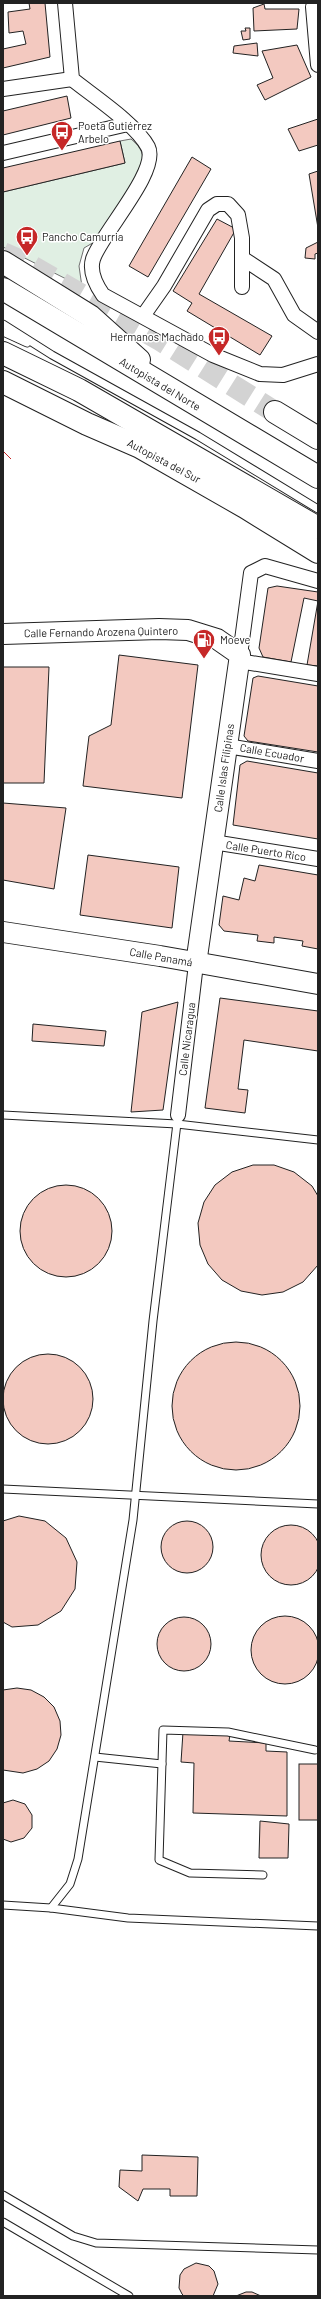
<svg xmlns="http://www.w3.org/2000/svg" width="321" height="2299" font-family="Barlow,sans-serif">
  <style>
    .green { fill: #e0efe3; stroke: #6f6f6f }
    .building { fill: #f3c9c0; stroke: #222 }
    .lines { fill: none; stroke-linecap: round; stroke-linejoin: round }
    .highway-tunnel { stroke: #d3d3d3; stroke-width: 22; stroke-dasharray: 22 11; stroke-linecap: butt }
    .lane-casing { stroke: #222; stroke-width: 9 }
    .street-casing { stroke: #222; stroke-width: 16 }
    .secondary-casing { stroke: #222; stroke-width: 22 }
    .highway-casing { stroke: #222; stroke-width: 24 }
    .lane { stroke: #fff; stroke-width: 7 }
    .street { stroke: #fff; stroke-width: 14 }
    .secondary { stroke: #fff; stroke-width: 20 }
    .highway { stroke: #fff; stroke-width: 22 }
    .power { stroke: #c62828; stroke-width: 1; stroke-dasharray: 14 3 2 3; stroke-linecap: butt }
    .labels { text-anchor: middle; stroke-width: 3; stroke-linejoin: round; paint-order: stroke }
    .poi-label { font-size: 11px; fill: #222; stroke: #fff; text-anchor: start }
    .street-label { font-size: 11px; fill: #222; stroke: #fff }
  </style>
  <rect width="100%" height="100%" fill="#fff"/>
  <!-- green -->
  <path class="green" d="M 131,139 C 142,148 144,154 142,168 L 96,241 L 84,248 L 79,266 L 82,287 L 3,247 L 3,192 L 125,163 L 120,141 Z"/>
  <!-- building -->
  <g class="building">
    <polygon points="29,3 45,3 50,57 3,68 3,49 26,44 23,31 9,33 8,12 30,9"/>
    <polygon points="264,4 265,9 299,9 297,29 254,31 253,8"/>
    <polygon points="245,28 250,28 250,39 243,40 241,31 246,31"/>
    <polygon points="257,43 258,56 233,53 234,46"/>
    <polygon points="297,45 311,77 265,100 257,85 273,78 262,51"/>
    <polygon points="67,96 71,118 3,135 3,111"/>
    <polygon points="318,119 318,145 299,151 288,129"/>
    <polygon points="120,141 125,163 3,192 3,168"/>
    <polygon points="192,157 211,169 148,277 129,266"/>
    <polygon points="318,171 318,228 309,174"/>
    <polygon points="217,219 236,229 199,294 272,336 260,355 187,311 192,303 173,291"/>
    <polygon points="318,242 318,253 315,254 315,259 305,258 306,248"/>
    <polygon points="277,586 318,592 318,666 307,665 318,601 304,598 291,662 263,657 259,648 268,588"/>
    <polygon points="119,655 198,665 182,798 83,786 89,736 111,725"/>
    <polygon points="3,667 49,667 44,783 3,783"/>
    <polygon points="258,676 318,686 318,752 248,741 244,736 253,678"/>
    <polygon points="247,761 318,773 318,839 233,825 240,765"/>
    <polygon points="3,803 66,808 54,889 3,880"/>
    <polygon points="88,855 179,867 172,928 80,915"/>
    <polygon points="259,865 318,875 318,949 302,946 303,941 274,937 274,943 257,941 258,935 224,931 219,925 223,896 239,900 244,878 255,881"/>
    <polygon points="220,998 318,1011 318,1051 244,1040 238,1089 248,1090 245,1113 205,1108"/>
    <polygon points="178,1002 163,1110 131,1112 142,1012"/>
    <polygon points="33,1024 106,1031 104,1046 32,1041"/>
    <polygon points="253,1165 274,1165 294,1172 312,1186 318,1196 318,1265 303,1282 283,1292 262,1295 241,1291 222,1280 208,1264 200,1245 198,1223 204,1202 215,1185 232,1172"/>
    <circle cx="66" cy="1231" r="46"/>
    <circle cx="236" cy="1406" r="64"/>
    <circle cx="48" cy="1399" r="45"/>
    <polygon points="19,1516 45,1521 66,1538 77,1562 75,1589 61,1611 38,1625 12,1627 3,1622 3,1521"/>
    <circle cx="187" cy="1547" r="26"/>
    <circle cx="291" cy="1555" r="30"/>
    <circle cx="285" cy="1650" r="34"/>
    <circle cx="184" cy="1644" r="27"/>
    <polygon points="17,1688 31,1690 44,1697 54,1707 60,1721 61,1735 57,1749 49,1761 37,1769 23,1773 3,1770 3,1690"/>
    <polygon points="183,1732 230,1735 229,1741 266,1743 266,1751 287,1752 287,1816 193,1813 194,1763 181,1762"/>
    <rect x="299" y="1764" width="19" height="56"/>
    <polygon points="13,1800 25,1804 32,1815 32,1828 24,1838 11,1842 3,1839 3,1803"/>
    <polygon points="260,1821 289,1824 288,1858 259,1858"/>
    <polygon points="142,2155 198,2157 197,2196 170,2196 170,2189 143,2189 138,2201 119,2187 120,2170 142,2171"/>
    <polygon points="196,2263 209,2266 214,2271 218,2284 213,2296 184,2296 182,2294 179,2288 180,2275 184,2269"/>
    <polygon points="246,2292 252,2292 261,2296 236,2296"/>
  </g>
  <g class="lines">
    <!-- highway-tunnel -->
    <polyline class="highway-tunnel" points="3,253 28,264 160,340 275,412"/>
    <!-- lane casing -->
    <g class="lane-casing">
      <g id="lane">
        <polyline points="3,324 52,355 198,436 318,509"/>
        <polyline points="3,332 27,343"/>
        <polyline points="3,1115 177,1124 318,1140"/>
        <polyline points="3,1489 318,1504"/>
        <polyline points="95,1757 162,1764"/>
        <polyline points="263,1875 190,1873 159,1860 163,1730 228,1732 315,1750"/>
        <polyline points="3,1905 51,1908 70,1884 78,1859 133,1520 153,1321 178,1115"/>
        <polyline points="51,1908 128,1918 318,1926"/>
        <polyline points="3,2195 73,2236 96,2243 318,2250"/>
        <polyline points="3,2222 129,2296"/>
      </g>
    </g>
    <!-- street casing -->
    <g class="street-casing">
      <g id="street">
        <path d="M 65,3 L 72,79 C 93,96 136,124 148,147 C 160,171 101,234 93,259 C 89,272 96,285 103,295 L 213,355 L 260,374 L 283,375 L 318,364"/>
        <polyline points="313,7 318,65"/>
        <polyline points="3,89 72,79"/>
        <polyline points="3,153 128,124"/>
        <polyline points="242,258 274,279 294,315 318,332"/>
        <polyline points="143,316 164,286 208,210 217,204 228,204 238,215 242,238 242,287"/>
        <polyline points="240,655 251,573 265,566 318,581"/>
        <polyline points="239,661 318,674"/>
        <polyline points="227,746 318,761"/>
        <polyline points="213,842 318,859"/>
        <polyline points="178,1115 196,964"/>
      </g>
    </g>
    <!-- secondary casing -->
    <g class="secondary-casing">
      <g id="secondary">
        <polyline points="3,634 159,629 188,630 217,639 240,655 196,964"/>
        <polyline points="3,932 160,956 318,984"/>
      </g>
    </g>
    <!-- highway casing -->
    <g class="highway-casing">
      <g id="highway">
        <polyline points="3,262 90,316 139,360"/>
        <polyline points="3,289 318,477"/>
        <polyline points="3,353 79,390 318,528"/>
        <polyline points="3,382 87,424 140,447 245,507 318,552"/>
        <polyline points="275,412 318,438"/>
      </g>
    </g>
    <!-- lane -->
    <use href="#lane" class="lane"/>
    <!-- street -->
    <use href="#street" class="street"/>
    <!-- secondary -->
    <use href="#secondary" class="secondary"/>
    <!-- highway -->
    <use href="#highway" class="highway"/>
    <!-- power -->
    <polyline class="power" points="3,451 11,459"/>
  </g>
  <!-- icons -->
  <defs>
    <g id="bus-pin" transform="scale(1.15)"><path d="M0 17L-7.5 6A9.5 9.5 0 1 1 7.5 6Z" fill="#c62828" stroke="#fff"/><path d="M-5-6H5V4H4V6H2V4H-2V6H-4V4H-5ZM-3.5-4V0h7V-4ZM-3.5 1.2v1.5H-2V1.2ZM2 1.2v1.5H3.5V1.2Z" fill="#fff"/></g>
    <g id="fuel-pin" transform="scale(1.15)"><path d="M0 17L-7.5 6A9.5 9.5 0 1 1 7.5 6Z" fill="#c62828" stroke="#fff"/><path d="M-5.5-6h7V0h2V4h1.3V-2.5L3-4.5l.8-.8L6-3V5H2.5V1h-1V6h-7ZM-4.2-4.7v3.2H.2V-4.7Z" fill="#fff"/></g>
  </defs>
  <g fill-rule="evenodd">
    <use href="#bus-pin" x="62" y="132"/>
    <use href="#bus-pin" x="27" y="237"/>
    <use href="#bus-pin" x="219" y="337"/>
    <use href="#fuel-pin" x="204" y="640"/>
  </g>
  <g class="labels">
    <!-- poi labels -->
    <g class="poi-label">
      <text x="78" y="130">Poeta Gutiérrez<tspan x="78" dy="13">Arbelo</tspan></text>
      <text x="42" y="241">Pancho Camurria</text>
      <text x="204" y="341" text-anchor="end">Hermanos Machado</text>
      <text x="220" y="644">Moeve</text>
    </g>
    <!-- street labels -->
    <g class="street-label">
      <text transform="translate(160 384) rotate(31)" y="4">Autopista del Norte</text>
      <text transform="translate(164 461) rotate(28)" y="4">Autopista del Sur</text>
      <text transform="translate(101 632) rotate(-1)" y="4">Calle Fernando Arozena Quintero</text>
      <text transform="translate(272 753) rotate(10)" y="4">Calle Ecuador</text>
      <text transform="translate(224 768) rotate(-82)" y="4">Calle Islas Filipinas</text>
      <text transform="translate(266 851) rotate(9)" y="4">Calle Puerto Rico</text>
      <text transform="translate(161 957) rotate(10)" y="4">Calle Panamá</text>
      <text transform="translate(187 1039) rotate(-83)" y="4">Calle Nicaragua</text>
    </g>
  </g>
  <!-- border -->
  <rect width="321" height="2299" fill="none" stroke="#222222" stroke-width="8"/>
</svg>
